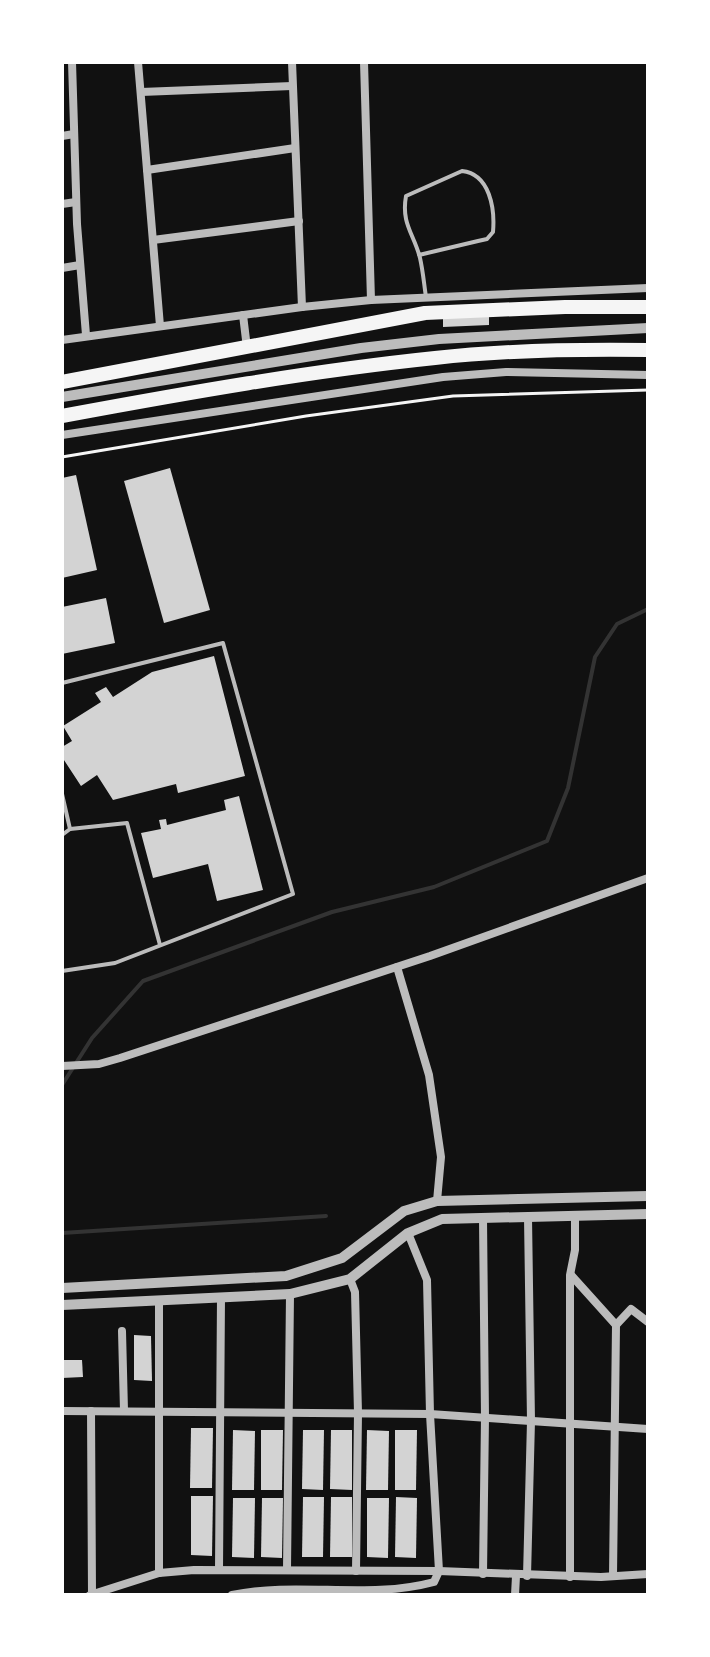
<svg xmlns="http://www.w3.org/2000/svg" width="710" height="1657" font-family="'Archivo Narrow',sans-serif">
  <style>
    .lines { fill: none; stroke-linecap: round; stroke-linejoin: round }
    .stream { stroke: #333; stroke-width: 4 }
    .building { fill: #d3d3d3 }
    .path { stroke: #f5f5f5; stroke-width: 3 }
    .service { stroke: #bcbcbc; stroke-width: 4 }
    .minor { stroke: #bcbcbc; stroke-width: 8 }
    .tertiary { stroke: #bcbcbc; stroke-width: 10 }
    .primary { stroke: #f5f5f5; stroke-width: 14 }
  </style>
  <rect width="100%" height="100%" fill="#111"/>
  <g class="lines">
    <!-- stream -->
    <g class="stream">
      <polyline points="62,1085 92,1038 143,981 332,912 434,887 547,841 568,788 595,657 617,624 648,609"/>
      <polyline points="62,1233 326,1216"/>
    </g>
  </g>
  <!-- building -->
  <g class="building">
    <polygon points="489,315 489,325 443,327 443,317"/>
    <polygon points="170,468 210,610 164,623 124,481"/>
    <polygon points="76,475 97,570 62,578 62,478"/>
    <polygon points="106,598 115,643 62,654 62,607"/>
    <polygon points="214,656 245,776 178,793 176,784 113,800 97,775 81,786 62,757 62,747 72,741 63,726 101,702 95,693 106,687 113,697 152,672"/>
    <polygon points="239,796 263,890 217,901 208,864 153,878 141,833 161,829 159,820 166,819 167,825 226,810 224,800"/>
    <polygon points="134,1335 151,1336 152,1381 134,1380"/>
    <polygon points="62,1360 82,1360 83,1377 62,1378"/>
    <polygon points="191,1428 213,1428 212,1488 190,1488"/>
    <polygon points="233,1430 255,1431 254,1490 232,1490"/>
    <polygon points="261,1430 283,1430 282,1490 261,1490"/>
    <polygon points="303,1430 324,1430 323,1490 302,1489"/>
    <polygon points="331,1430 352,1430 352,1490 330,1489"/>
    <polygon points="367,1430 389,1431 388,1490 366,1490"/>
    <polygon points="395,1430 417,1430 416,1490 395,1490"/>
    <polygon points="191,1496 213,1496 212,1556 191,1555"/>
    <polygon points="303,1497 324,1497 323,1557 302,1557"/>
    <polygon points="331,1497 352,1497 352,1557 330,1557"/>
    <polygon points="396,1497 417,1498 416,1558 395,1557"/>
    <polygon points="233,1498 255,1498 254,1558 232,1557"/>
    <polygon points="262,1498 283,1498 282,1558 261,1557"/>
    <polygon points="367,1498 389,1498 388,1558 367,1557"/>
  </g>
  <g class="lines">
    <!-- path -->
    <polyline class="path" points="62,457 306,416 453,396 648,390"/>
    <!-- service -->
    <g class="service">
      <path d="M 419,255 L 478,241 L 487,239 L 493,232 C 495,209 490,174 462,171 L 406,196 C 401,224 414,234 420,258 C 423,271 424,284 426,297"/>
      <polyline points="62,683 223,643 293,894 115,963 62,971"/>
      <polyline points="62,794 70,829 62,835"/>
      <polyline points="70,829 127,823 160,945"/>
    </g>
    <!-- minor -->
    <g class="minor">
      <polyline points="72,62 77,224 86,335"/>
      <polyline points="138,62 160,326"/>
      <polyline points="292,62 302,307"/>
      <polyline points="364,62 371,300"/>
      <polyline points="141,92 292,86"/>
      <polyline points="62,136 74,134"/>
      <polyline points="147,170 295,148"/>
      <polyline points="62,204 76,202"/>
      <polyline points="153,240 299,221"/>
      <polyline points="62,268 80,265"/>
      <polyline points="243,315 247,348"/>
      <polyline points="62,340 302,307 371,300 648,288"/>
      <polyline points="62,435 443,377 506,372 648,375"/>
      <polyline points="397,967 429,1075 441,1157 437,1201"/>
      <polyline points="62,1066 99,1064 120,1058 430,956 648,878"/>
      <polyline points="571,1275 616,1325"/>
      <polyline points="350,1279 355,1292 358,1413 356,1571"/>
      <polyline points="122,1331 124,1411"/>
      <polyline points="62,1411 430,1414 648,1429"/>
      <polyline points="91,1411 92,1594"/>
      <polyline points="219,1570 221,1297"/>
      <polyline points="287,1570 290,1294"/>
      <polyline points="159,1573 159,1300"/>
      <polyline points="483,1574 485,1417 483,1218"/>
      <polyline points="527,1576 531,1421 528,1217"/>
      <polyline points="613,1576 616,1325 631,1309 648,1322"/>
      <polyline points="570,1577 570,1275 575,1250 575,1216"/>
      <polyline points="90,1595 159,1573 194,1570 439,1571 601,1577 648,1574"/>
      <path d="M 232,1595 C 299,1581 367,1600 434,1582 L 439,1571 L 430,1414 L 427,1280 L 408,1233"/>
      <polyline points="515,1595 516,1576"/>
    </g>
    <!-- tertiary -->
    <g class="tertiary">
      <polyline points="62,397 361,348 439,339 648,328"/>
      <polyline points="62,1288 286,1276 342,1258 404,1211 437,1201 648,1196"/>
      <polyline points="62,1305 290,1294 350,1279 408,1233 442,1219 648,1214"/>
    </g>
    <!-- primary -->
    <g class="primary">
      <polyline points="62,382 425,313 565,307 648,307"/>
      <path d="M 62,416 C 186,393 310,371 435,358 C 506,350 577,349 648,350"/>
    </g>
  </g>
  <!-- border -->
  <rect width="710" height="1657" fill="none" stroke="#ffffff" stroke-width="128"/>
</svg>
